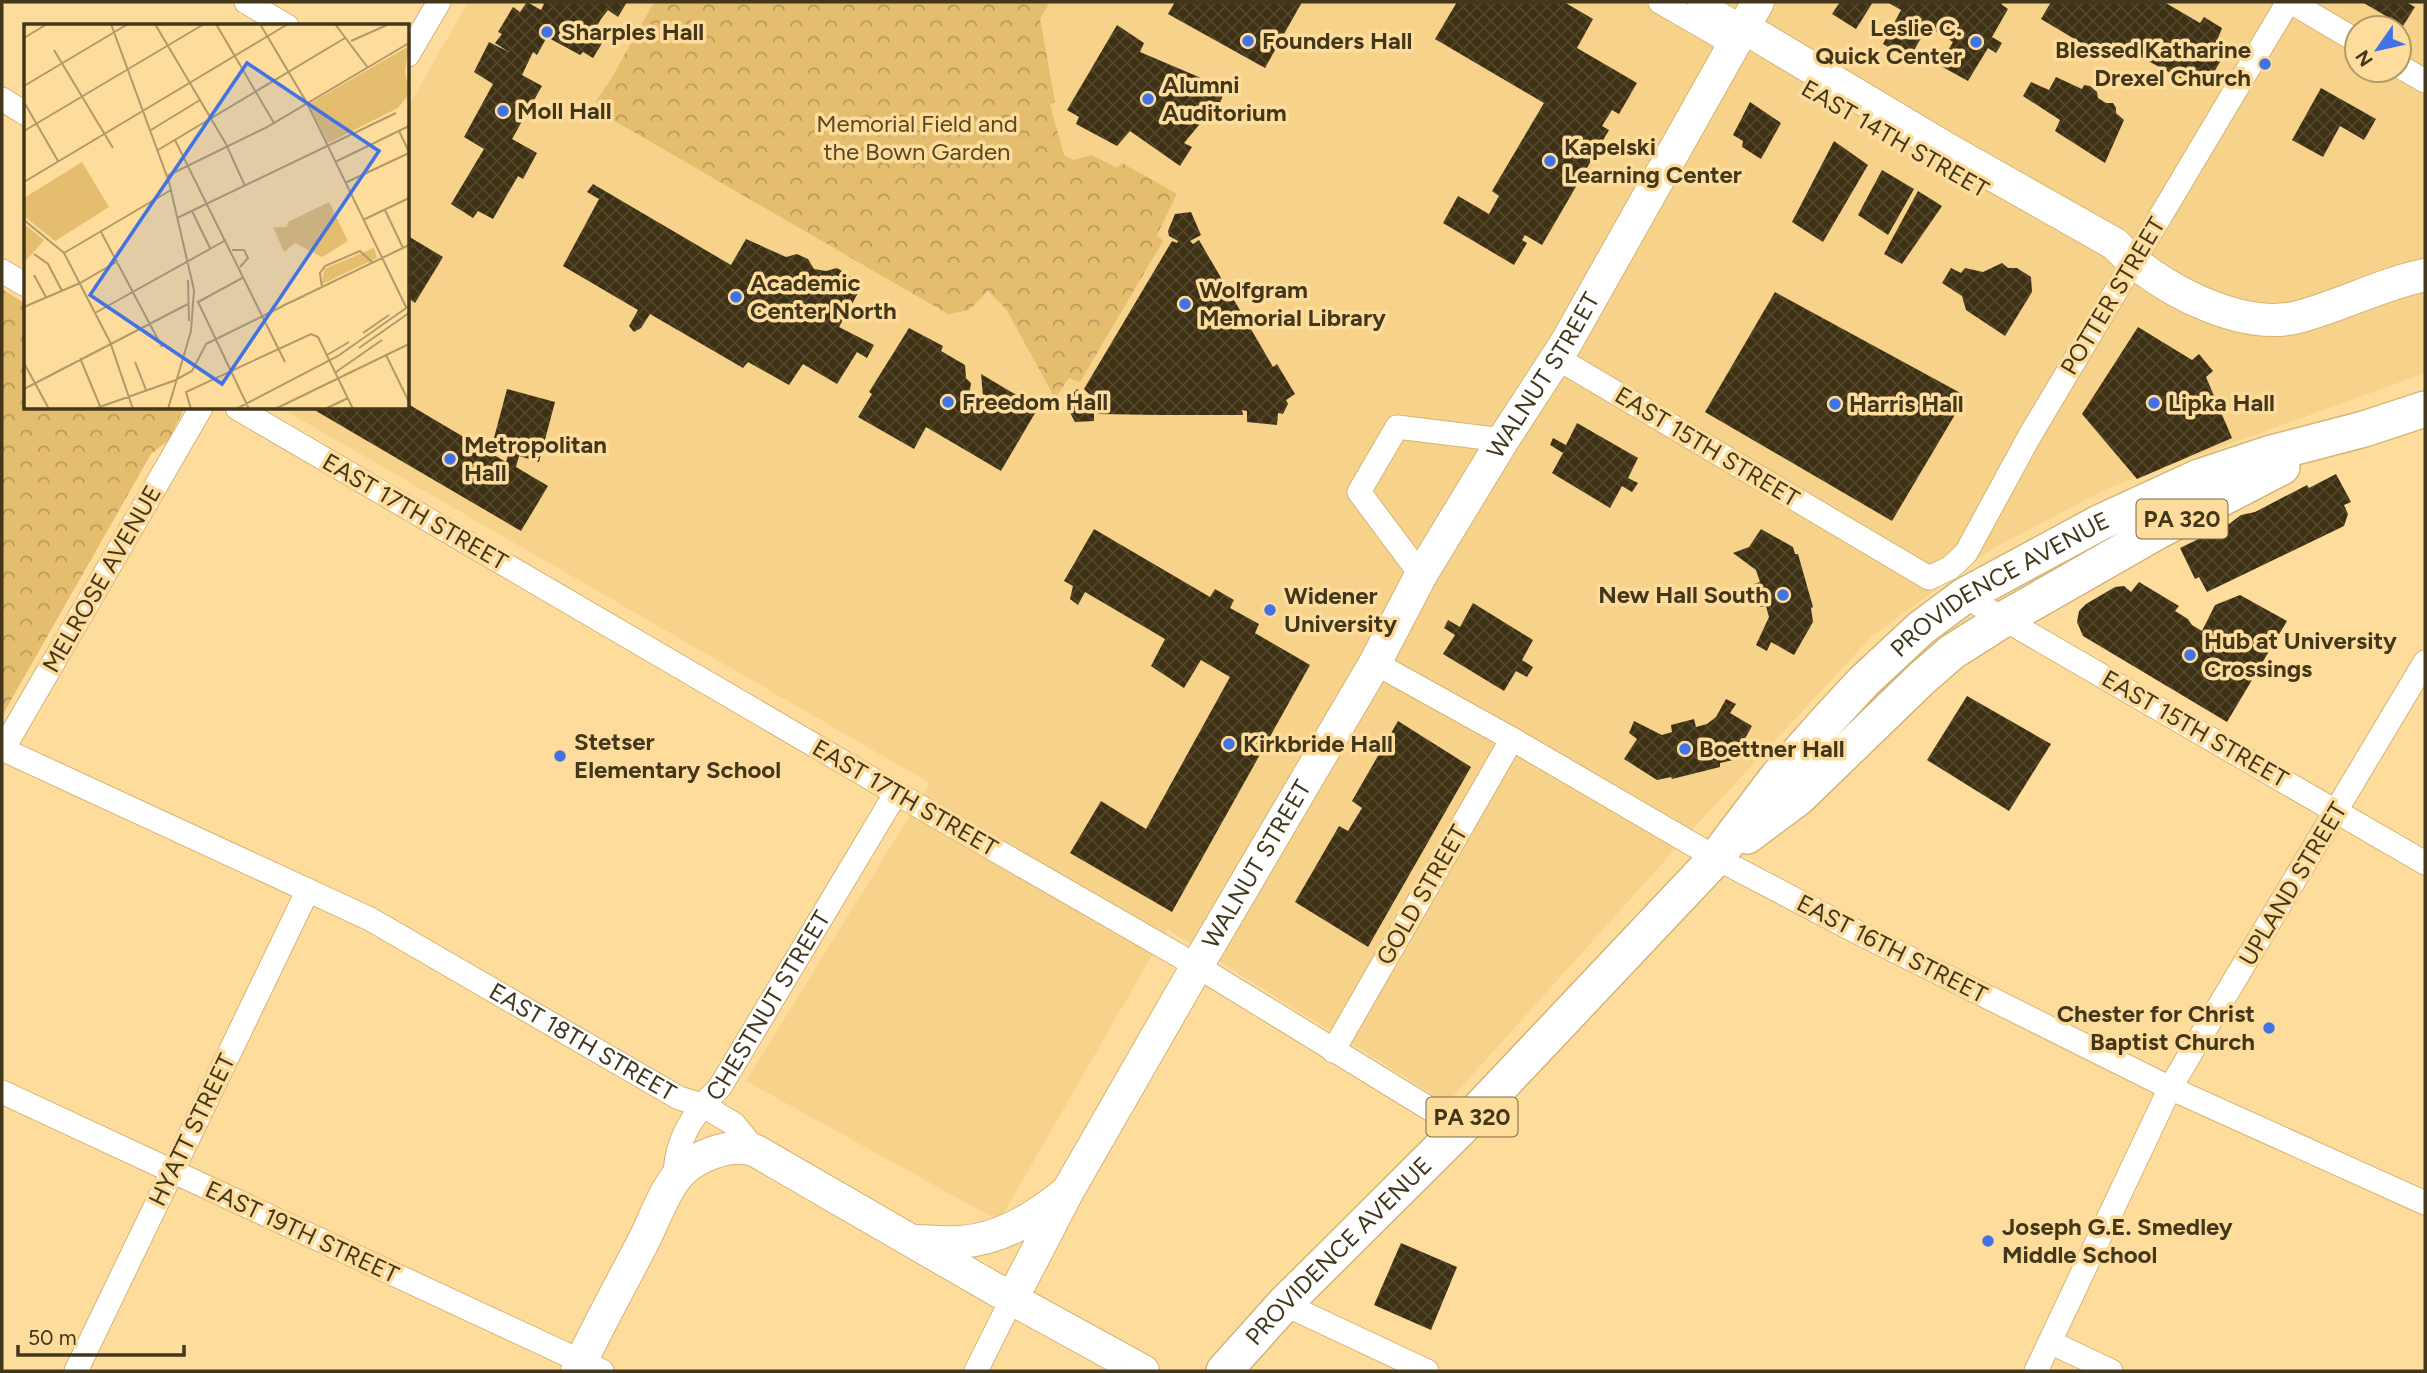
<svg xmlns="http://www.w3.org/2000/svg" width="2427" height="1373" font-family="Figtree,sans-serif">
  <style>
    .built { fill: #f6d28a; fill-rule: evenodd }
    .park { fill: url(#park-crowns) }
    .building { fill: url(#building-cross-hatch) }
    .lines { fill: none; stroke-linecap: round; stroke-linejoin: round }
    .street-casing { stroke: #d4b576; stroke-width: 25 }
    .secondary-casing { stroke: #d4b576; stroke-width: 34 }
    .primary-casing { stroke: #d4b576; stroke-width: 38 }
    .street { stroke: #fff; stroke-width: 23 }
    .secondary { stroke: #fff; stroke-width: 32 }
    .primary { stroke: #fff; stroke-width: 35 }
    .poi-dot { fill: #4173e4; stroke: #fddc9c; stroke-width: 2.5 }
    .labels { text-anchor: middle; stroke-width: 7; stroke-linejoin: round; paint-order: stroke }
    .shield { fill: #fddc9c; stroke: #7a6842; stroke-width: 2 }
    .shield-label { font-size: 23px; font-weight: bold; fill: #42361b }
    .poi-label { font-size: 24px; font-weight: bold; fill: #42361b; stroke: #fddc9c; text-anchor: start }
    .park-label { font-size: 24px; fill: #5a4822; stroke: #fddc9c }
    .street-label { font-size: 24px; fill: #42361b; stroke: #fddc9c }
    .inset-road { fill: none; stroke: #b29a68; stroke-width: 2 }
    .view { fill: #4173e4; fill-opacity: 0.15; stroke: #4173e4; stroke-width: 3.5 }
    .inset-edge { fill: none; stroke: #42361b; stroke-width: 3.5 }
  </style>
  <defs>
    <pattern id="park-crowns" width="20" height="18" patternUnits="userSpaceOnUse" patternTransform="scale(1.75)"><rect width="20" height="18" fill="#e4bd6f"/><path d="M2 6a3 3 0 1 1 6 0M12 15a3 3 0 1 1 6 0" fill="none" stroke="#ba9a5a"/></pattern>
    <pattern id="building-cross-hatch" width="8" height="8" patternUnits="userSpaceOnUse" patternTransform="scale(1.75)"><rect width="8" height="8" fill="#3d3013"/><path d="M0 0l8 8M0 8l8-8" fill="none" stroke="#52462c"/></pattern>
  </defs>
  <rect width="100%" height="100%" fill="#fddc9c"/>
  <!-- built -->
  <path class="built" d="M 468,2 L 2425,2 L 2425,373 L 2108,488 L 1990,550 L 1872,636 L 1702,819 L 1447,1103 L 1167,929 L 999,1221 L 746,1081 L 930,783 L 281,408 L 408,408 L 408,107 ZM 2357,28 L 2399,28 L 2399,70 L 2357,70 Z"/>
  <!-- park -->
  <g class="park">
    <polygon points="654,2 1050,2 1040,19 1055,102 1050,105 1064,155 1073,160 1092,155 1117,168 1122,163 1177,194 1157,235 1163,241 1080,382 1069,378 1055,398 1006,309 988,291 969,310 948,314 601,113 596,101 611,79"/>
    <polygon points="2,289 26,304 26,408 184,408 169,440 151,454 2,716"/>
  </g>
  <!-- building -->
  <g class="building">
    <polygon points="527,2 541,10 544,4 541,2 627,2 618,17 608,10 601,19 593,33 604,40 593,58 583,52 580,55 547,37 537,55 533,52 522,75 542,86 512,139 537,153 523,179 518,176 493,219 478,211 473,218 451,204 484,149 464,137 493,84 474,72 489,42 509,52 495,43 502,34 498,32 513,7 520,12"/>
    <polygon points="1175,2 1302,2 1265,68 1168,14"/>
    <polygon points="1457,2 1564,2 1593,19 1577,48 1637,83 1619,114 1612,110 1602,126 1609,130 1542,245 1525,235 1522,240 1527,243 1514,265 1443,223 1458,196 1489,214 1499,196 1492,191 1544,103 1435,39"/>
    <polygon points="1840,2 1873,2 1856,29 1832,14"/>
    <polygon points="1887,2 2003,2 2001,4 2008,9 1992,37 2002,43 1996,53 1988,48 1968,81 1939,65 1953,42 1928,26 1909,59 1883,44 1901,10"/>
    <polygon points="2051,2 2164,2 2200,23 2204,17 2222,28 2217,41 2219,47 2215,50 2223,57 2211,77 2201,71 2191,84 2113,42 2103,56 2041,19"/>
    <polygon points="2362,2 2406,2 2415,7 2403,26"/>
    <polygon points="1117,25 1144,43 1140,52 1220,86 1223,95 1220,103 1209,105 1204,119 1184,143 1192,147 1180,166 1130,131 1117,146 1076,124 1079,117 1067,110"/>
    <polygon points="2056,77 2082,89 2084,85 2090,86 2097,92 2098,98 2106,103 2113,103 2116,108 2116,113 2124,120 2105,163 2055,131 2060,120 2023,96 2031,82 2049,90"/>
    <polygon points="2321,88 2376,119 2364,140 2340,126 2323,157 2292,140"/>
    <polygon points="1750,102 1781,123 1761,159 1742,147 1743,141 1733,135"/>
    <polygon points="1834,141 1868,165 1823,242 1792,222"/>
    <polygon points="1882,170 1914,189 1888,235 1858,215"/>
    <polygon points="593,184 731,265 746,239 786,257 797,254 808,259 814,269 826,271 837,268 863,284 839,327 874,345 867,358 857,352 837,384 803,364 789,385 748,362 743,368 650,314 641,328 634,332 629,326 638,310 563,266 599,199 587,192"/>
    <polygon points="1918,191 1942,206 1902,264 1884,254"/>
    <polygon points="1191,212 1201,235 1190,241 1193,244 1199,240 1273,367 1277,364 1295,394 1286,400 1288,404 1283,414 1278,413 1277,425 1247,422 1247,411 1242,410 1243,415 1159,415 1098,414 1098,409 1094,410 1094,421 1075,422 1068,409 1066,402 1077,389 1087,397 1090,395 1084,389 1172,241 1177,243 1178,241 1169,236 1168,231 1175,214"/>
    <polygon points="408,236 443,257 415,303 408,298"/>
    <polygon points="2002,263 2008,268 2017,268 2031,277 2032,292 2005,336 1966,310 1962,296 1942,283 1951,268 1961,273 1965,268 1983,272"/>
    <polygon points="1775,292 1966,396 1892,521 1705,412"/>
    <polygon points="2138,327 2192,360 2199,354 2213,371 2206,377 2232,438 2137,479 2082,414"/>
    <polygon points="909,328 943,346 941,351 965,365 966,378 971,383 969,396 983,396 981,374 1038,408 1001,471 926,427 914,449 858,417 872,394 869,392"/>
    <polygon points="507,389 555,402 539,462 519,456 516,467 548,486 521,531 311,408 408,408 408,404 506,462 511,444 494,438"/>
    <polygon points="1577,423 1638,458 1628,478 1638,483 1632,492 1622,486 1610,508 1552,473 1563,453 1550,445 1553,438 1566,445"/>
    <polygon points="2336,474 2351,502 2344,505 2348,514 2344,526 2207,592 2199,577 2195,579 2180,548 2215,531 2213,527 2229,524 2241,515 2255,512 2307,485 2309,488"/>
    <polygon points="1094,529 1210,597 1215,589 1234,600 1230,608 1259,624 1255,633 1310,665 1172,912 1070,853 1101,801 1146,829 1230,677 1201,660 1184,688 1151,666 1165,639 1085,592 1078,605 1070,599 1073,586 1064,581"/>
    <polygon points="1761,529 1793,547 1795,554 1798,554 1813,607 1811,608 1813,622 1794,655 1771,642 1767,651 1756,645 1769,617 1766,606 1760,607 1754,584 1760,582 1756,570 1733,553 1749,547"/>
    <polygon points="2139,582 2179,606 2175,611 2188,619 2192,625 2202,631 2215,605 2240,595 2287,621 2227,722 2083,636 2077,622 2079,611 2086,604 2115,587 2124,586 2131,592"/>
    <polygon points="1473,603 1533,640 1522,660 1533,667 1527,677 1516,671 1504,691 1443,654 1455,635 1444,628 1448,620 1460,627"/>
    <polygon points="1967,696 2051,744 2009,811 1927,760"/>
    <polygon points="1726,699 1736,704 1730,713 1752,726 1733,760 1720,763 1720,767 1672,779 1671,777 1657,780 1624,759 1637,739 1629,733 1634,721 1662,735 1672,732 1671,725 1694,719 1696,727 1707,724 1716,717"/>
    <polygon points="1398,721 1471,767 1368,947 1295,902 1339,826 1348,831 1362,808 1352,801"/>
    <polygon points="1401,1243 1457,1267 1431,1330 1374,1305"/>
  </g>
  <g class="lines">
    <!-- street casing -->
    <g class="street-casing">
      <g id="street">
        <polyline points="246,2 287,26"/>
        <polyline points="1660,2 1733,44"/>
        <polyline points="1699,2 1743,27"/>
        <polyline points="2291,2 2357,41"/>
        <polyline points="408,55 439,2"/>
        <polyline points="2399,66 2425,81"/>
        <polyline points="2,99 26,114"/>
        <polyline points="2,271 26,285"/>
        <polyline points="1557,358 1929,578 1950,568 1966,553 2029,437 2288,2"/>
        <polyline points="237,408 896,793 1197,966 1461,1128"/>
        <polyline points="1421,575 1359,492 1397,427 1503,440"/>
        <polyline points="1964,596 2425,863"/>
        <polyline points="1375,663 1512,739 1716,858 1855,931 2170,1088 2425,1203"/>
        <path id="s1" d="M 2,749 L 370,919 L 679,1098 L 702,1105 L 734,1124 L 756,1151"/>
        <polyline points="2,751 201,408"/>
        <polyline points="1333,1051 1512,739"/>
        <polyline points="2,1092 602,1371"/>
        <path id="s2" d="M 675,1179 C 675,1139 693,1114 720,1087 L 896,793"/>
        <polyline points="1284,1304 1427,1371"/>
        <polyline points="2050,1342 2111,1371"/>
        <polyline points="76,1371 308,890"/>
        <polyline points="976,1371 1012,1299"/>
        <polyline points="2036,1371 2170,1088 2425,662"/>
      </g>
    </g>
    <!-- secondary casing -->
    <g class="secondary-casing">
      <g id="secondary">
        <path d="M 1743,27 L 1947,149 L 2115,244 C 2154,286 2240,332 2298,317 C 2341,306 2381,284 2425,275"/>
        <path d="M 917,1241 C 931,1241 947,1243 961,1242 C 1000,1239 1033,1219 1063,1195"/>
        <path id="s3" d="M 1012,1299 L 1069,1189 L 1197,966 L 1375,663 L 1421,575 L 1503,440 L 1566,343 L 1758,2"/>
        <path d="M 577,1371 C 597,1327 621,1285 643,1242 C 653,1223 662,1196 675,1179 C 691,1157 731,1141 756,1151 L 1012,1299 L 1143,1371"/>
      </g>
    </g>
    <!-- primary casing -->
    <g class="primary-casing">
      <g id="primary">
        <polyline points="1747,836 1798,798 1921,679 1952,652 2004,619 2158,531 2282,467"/>
        <path id="s4" d="M 1224,1371 L 1284,1304 L 1461,1128 L 1716,858 L 1778,776 L 1826,722 L 1863,682 L 1921,628 L 1964,596 L 2099,523 L 2199,477 L 2268,454 L 2364,429 L 2425,409"/>
      </g>
    </g>
    <!-- street -->
    <use href="#street" class="street"/>
    <!-- secondary -->
    <use href="#secondary" class="secondary"/>
    <!-- primary -->
    <use href="#primary" class="primary"/>
  </g>
  <!-- markers -->
  <g class="poi-dot">
    <circle cx="547" cy="32" r="7"/>
    <circle cx="1248" cy="41" r="7"/>
    <circle cx="1976" cy="42" r="7"/>
    <circle cx="2265" cy="64" r="7"/>
    <circle cx="1148" cy="99" r="7"/>
    <circle cx="503" cy="111" r="7"/>
    <circle cx="1550" cy="161" r="7"/>
    <circle cx="736" cy="297" r="7"/>
    <circle cx="1185" cy="304" r="7"/>
    <circle cx="948" cy="402" r="7"/>
    <circle cx="2154" cy="403" r="7"/>
    <circle cx="1835" cy="404" r="7"/>
    <circle cx="450" cy="459" r="7"/>
    <circle cx="1783" cy="595" r="7"/>
    <circle cx="1270" cy="610" r="7"/>
    <circle cx="2190" cy="655" r="7"/>
    <circle cx="1229" cy="744" r="7"/>
    <circle cx="1685" cy="749" r="7"/>
    <circle cx="560" cy="756" r="7"/>
    <circle cx="2269" cy="1028" r="7"/>
    <circle cx="1988" cy="1241" r="7"/>
  </g>
  <g class="labels">
    <!-- shield labels -->
    <g class="shield">
      <rect x="2136.5" y="499.5" width="91" height="39" rx="5"/>
      <rect x="1426.5" y="1097.5" width="91" height="39" rx="5"/>
    </g>
    <g class="shield-label">
      <text x="2182" y="527">PA 320</text>
      <text x="1472" y="1125">PA 320</text>
    </g>
    <!-- poi labels -->
    <g class="poi-label">
      <text x="1962" y="36" text-anchor="end">Leslie C.<tspan x="1962" dy="28">Quick Center</tspan></text>
      <text x="561" y="40">Sharples Hall</text>
      <text x="1262" y="49">Founders Hall</text>
      <text x="2251" y="58" text-anchor="end">Blessed Katharine<tspan x="2251" dy="28">Drexel Church</tspan></text>
      <text x="1162" y="93">Alumni<tspan x="1162" dy="28">Auditorium</tspan></text>
      <text x="517" y="119">Moll Hall</text>
      <text x="1564" y="155">Kapelski<tspan x="1564" dy="28">Learning Center</tspan></text>
      <text x="750" y="291">Academic<tspan x="750" dy="28">Center North</tspan></text>
      <text x="1199" y="298">Wolfgram<tspan x="1199" dy="28">Memorial Library</tspan></text>
      <text x="962" y="410">Freedom Hall</text>
      <text x="2168" y="411">Lipka Hall</text>
      <text x="1849" y="412">Harris Hall</text>
      <text x="464" y="453">Metropolitan<tspan x="464" dy="28">Hall</tspan></text>
      <text x="1769" y="603" text-anchor="end">New Hall South</text>
      <text x="1284" y="604">Widener<tspan x="1284" dy="28">University</tspan></text>
      <text x="2204" y="649">Hub at University<tspan x="2204" dy="28">Crossings</tspan></text>
      <text x="574" y="750">Stetser<tspan x="574" dy="28">Elementary School</tspan></text>
      <text x="1243" y="752">Kirkbride Hall</text>
      <text x="1699" y="757">Boettner Hall</text>
      <text x="2255" y="1022" text-anchor="end">Chester for Christ<tspan x="2255" dy="28">Baptist Church</tspan></text>
      <text x="2002" y="1235">Joseph G.E. Smedley<tspan x="2002" dy="28">Middle School</tspan></text>
    </g>
    <!-- park labels -->
    <g class="park-label">
      <text x="917" y="132">Memorial Field and<tspan x="917" dy="28">the Bown Garden</tspan></text>
    </g>
    <!-- street labels -->
    <g class="street-label">
      <text transform="translate(1895 139) rotate(30)" y="8">EAST 14TH STREET</text>
      <text transform="translate(2113 296) rotate(-59)" y="8">POTTER STREET</text>
      <text dy="8" stroke="none"><textPath href="#s3" startOffset="1066">WALNUT STREET</textPath></text>
      <text transform="translate(1707 447) rotate(31)" y="8">EAST 15TH STREET</text>
      <text transform="translate(415 512) rotate(30)" y="8">EAST 17TH STREET</text>
      <text transform="translate(102 579) rotate(-60)" y="8">MELROSE AVENUE</text>
      <text dy="8" stroke="none"><textPath href="#s4" startOffset="1110">PROVIDENCE AVENUE</textPath></text>
      <text transform="translate(2195 729) rotate(30)" y="8">EAST 15TH STREET</text>
      <text transform="translate(905 798) rotate(30)" y="8">EAST 17TH STREET</text>
      <text dy="8" stroke="none"><textPath href="#s3" startOffset="499">WALNUT STREET</textPath></text>
      <text transform="translate(2293 884) rotate(-59)" y="8">UPLAND STREET</text>
      <text transform="translate(1422 895) rotate(-60)" y="8">GOLD STREET</text>
      <text transform="translate(1892 949) rotate(27)" y="8">EAST 16TH STREET</text>
      <text dy="8" stroke="none"><textPath href="#s2" startOffset="200">CHESTNUT STREET</textPath></text>
      <text dy="8" stroke="none"><textPath href="#s1" startOffset="651">EAST 18TH STREET</textPath></text>
      <text transform="translate(192 1130) rotate(-64)" y="8">HYATT STREET</text>
      <text transform="translate(302 1232) rotate(25)" y="8">EAST 19TH STREET</text>
      <text dy="8" stroke="none"><textPath href="#s4" startOffset="166">PROVIDENCE AVENUE</textPath></text>
    </g>
  </g>
  <!-- overview -->
  <g transform="translate(24 24)">
    <rect width="385" height="385" fill="#fddc9c"/>
    <path d="M 58,138 L 85,183 L 31,217 L 0,192 L 0,174 ZM 0,200 L 20,216 L 0,239 Z" fill="#e4bd6f"/>
    <path d="M 385,22 L 381,47 L 385,70 L 374,84 L 304,119 L 285,80 ZM 305,178 L 324,217 L 298,233 L 271,219 L 260,228 L 249,203 L 263,203 L 264,198 ZM 350,224 L 353,234 L 298,260 L 300,245 Z" fill="#e4bd6f"/>
    <path class="inset-road" d="M 87,0 L 145,158 L 170,266 L 167,307 L 144,385M 131,0 L 202,120 L 221,162M 192,0 L 250,99M 236,0 L 283,79 L 382,283M 311,0 L 344,44M 0,14 L 23,0M 327,17 L 363,1M 30,26 L 89,124M 0,62 L 104,0M 0,78 L 34,137M 127,106 L 176,76M 0,107 L 180,0M 375,107 L 385,128M 151,116 L 261,338M 134,126 L 321,14M 311,138 L 385,102M 143,152 L 243,103 L 385,19M 0,158 L 264,0M 321,159 L 385,129M 361,186 L 379,224M 168,187 L 186,224M 153,194 L 372,89M 0,196 L 40,229 L 86,318 L 109,385M 339,196 L 385,174M 77,208 L 138,323M 208,226 L 220,226 L 224,234 L 216,243M 40,229 L 147,166M 10,230 L 24,240 L 38,267M 10,251 L 22,273M 220,253 L 174,278 L 225,385M 164,256 L 165,297M 298,264 L 296,249 L 301,242 L 336,227 L 349,239M 269,277 L 385,221M 258,282 L 280,272M 0,283 L 56,259 L 94,237M 71,289 L 202,216M 339,309 L 365,291M 335,324 L 385,289M 303,331 L 325,318M 362,331 L 385,378M 56,334 L 76,382M 111,338 L 122,366M 0,339 L 25,385M 312,348 L 358,316M 153,355 L 168,347 L 182,320 L 259,282M 0,365 L 164,280M 70,385 L 152,356M 167,385 L 162,368 L 287,310 L 294,313 L 329,385M 212,385 L 314,332 L 385,282M 251,385 L 385,320M 301,385 L 324,374"/>
    <path class="view" d="M 223,39 L 355,127 L 198,360 L 66,271 Z"/>
    <rect width="385" height="385" class="inset-edge"/>
  </g>
  <!-- border -->
  <rect width="2427" height="1373" fill="none" stroke="#42361b" stroke-width="7"/>
  <!-- north arrow -->
  <g transform="translate(2378 49) rotate(236)"><circle r="33" fill="#fddc9c" stroke="#b29a68" stroke-width="2"/>
  <path d="M0-5L12 26L0 18L-12 26Z" fill="#4173e4"/>
  <text y="-10" font-size="19" font-weight="bold" text-anchor="middle" fill="#42361b">N</text>
  </g>
  <!-- scale -->
  <path d="M18 1345v10h166v-10" fill="none" stroke="#42361b" stroke-width="3.5"/>
  <text x="28" y="1345" font-size="21" fill="#42361b" stroke="#fddc9c" stroke-width="5" paint-order="stroke">50 m</text>
</svg>
